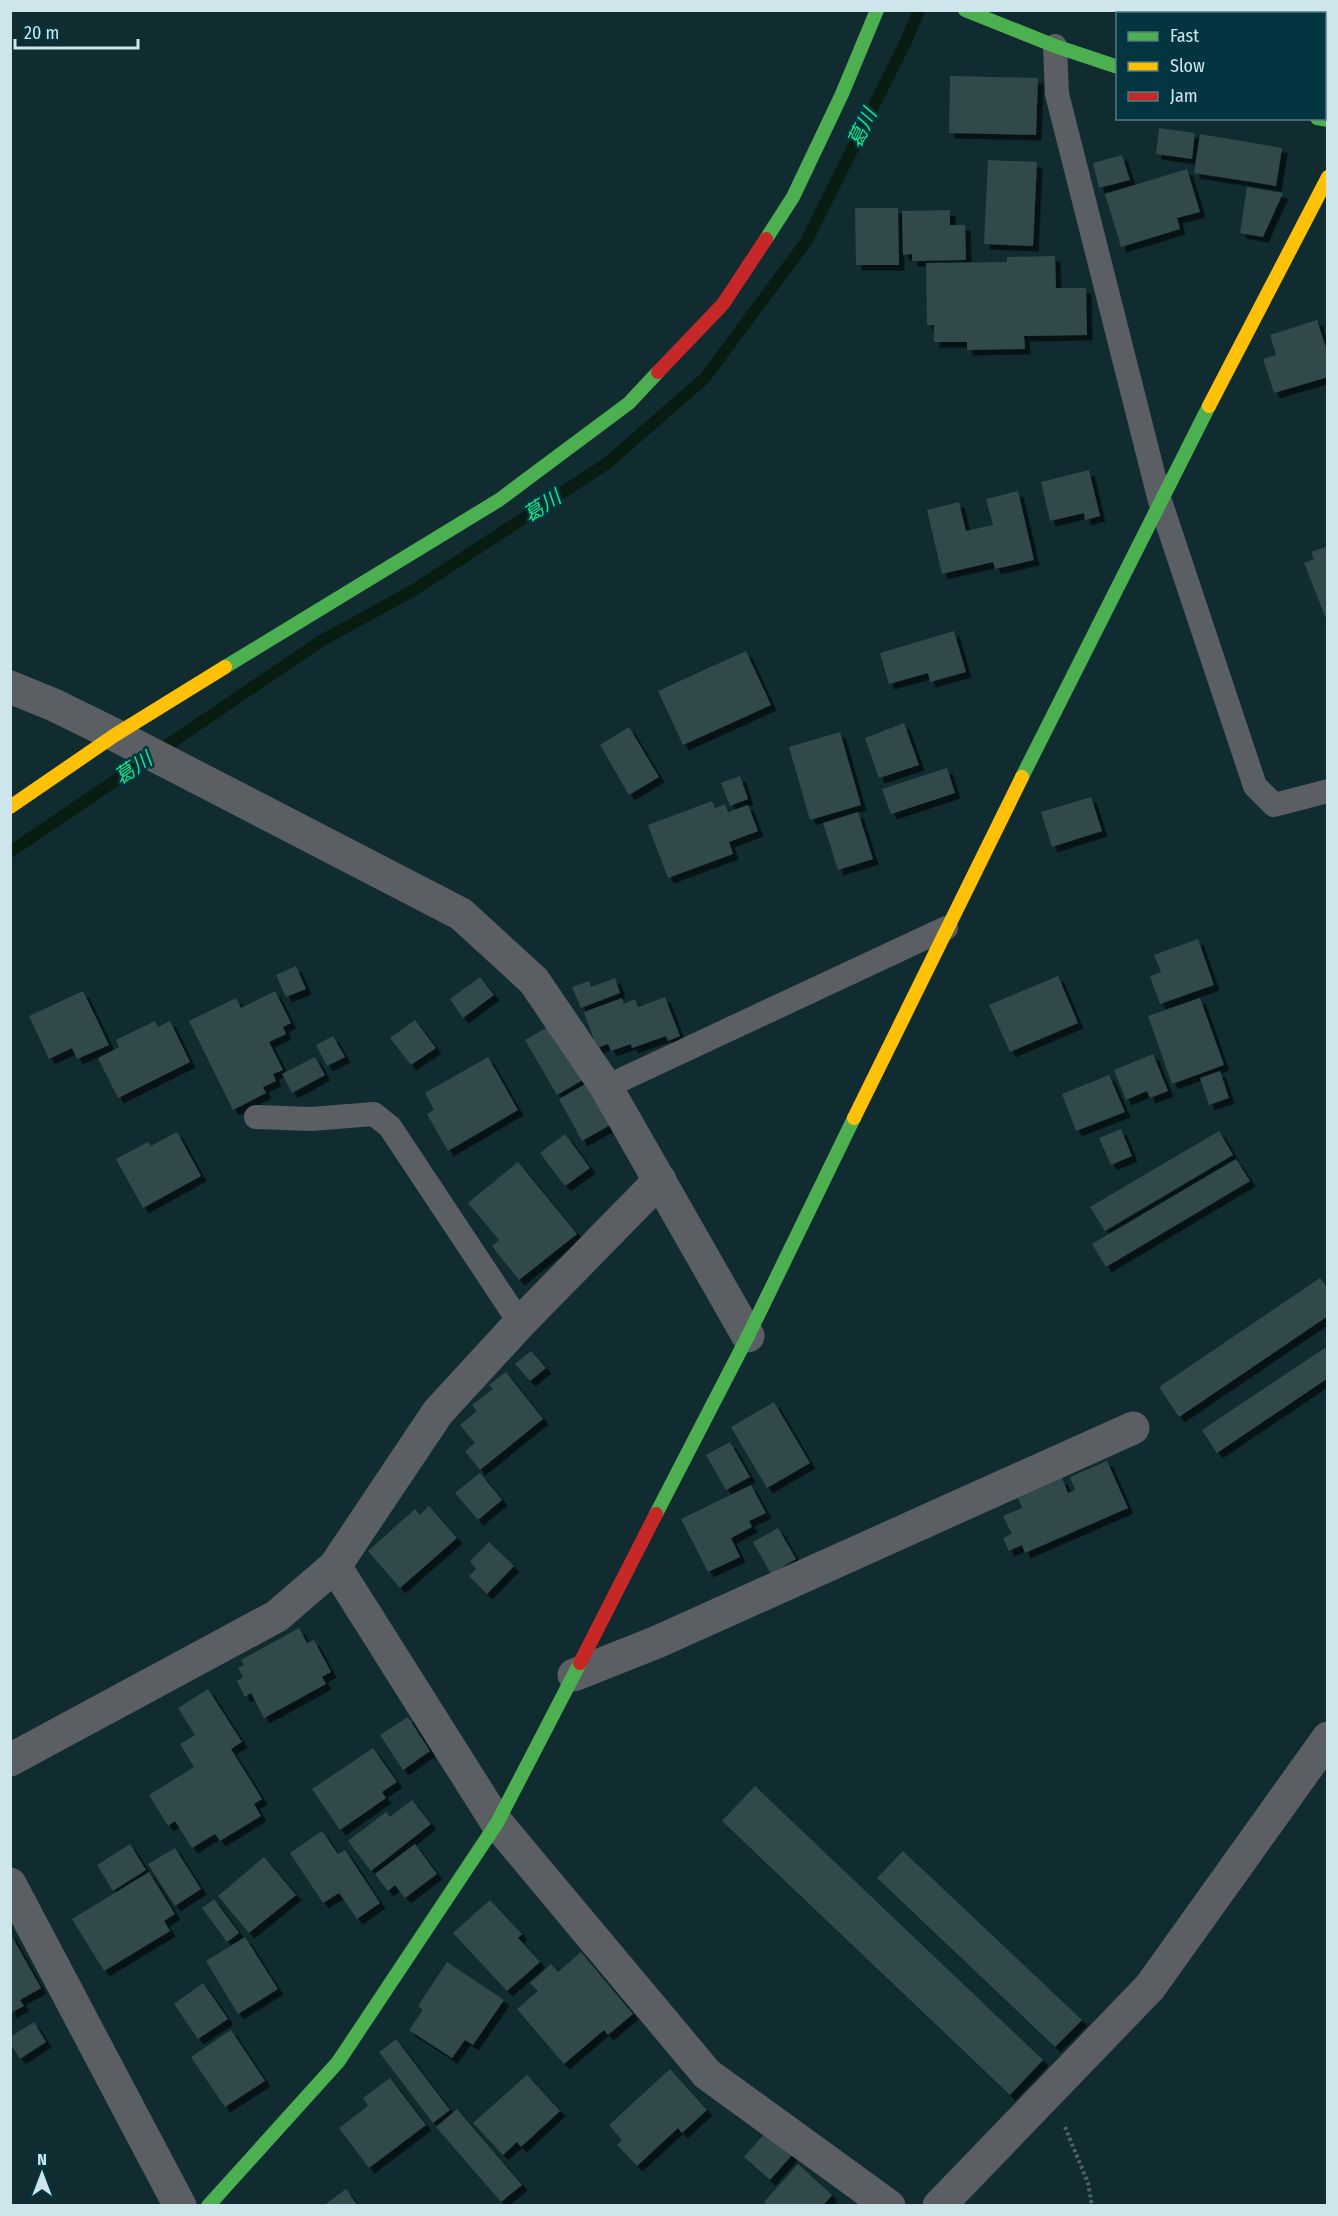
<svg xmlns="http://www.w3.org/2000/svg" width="1338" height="2216" font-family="'Fira Sans Condensed','Noto Sans JP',sans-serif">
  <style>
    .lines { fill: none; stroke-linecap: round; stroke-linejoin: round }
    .stream { stroke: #091c12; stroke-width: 12 }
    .building { fill: #31484c; filter: url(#shadow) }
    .path { stroke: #566063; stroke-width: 4; stroke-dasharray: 3 3; stroke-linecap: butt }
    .lane { stroke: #5b5f63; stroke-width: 24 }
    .street { stroke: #5b5f63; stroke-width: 33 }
    .fast { stroke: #4caf50; stroke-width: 14 }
    .slow { stroke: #ffc107; stroke-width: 14 }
    .jam { stroke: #c62828; stroke-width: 14 }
    .labels { text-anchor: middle; stroke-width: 5; stroke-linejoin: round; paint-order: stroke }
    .water-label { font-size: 20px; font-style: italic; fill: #1ce583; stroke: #02353f }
  </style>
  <defs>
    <filter id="shadow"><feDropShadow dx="5.5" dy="5.5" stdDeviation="0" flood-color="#0009"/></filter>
  </defs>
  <rect width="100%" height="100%" fill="#102c31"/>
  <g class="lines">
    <!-- stream -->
    <polyline class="stream" points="10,852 321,641 414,590 606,464 704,379 806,242 908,37 919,10"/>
  </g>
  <!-- building -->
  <g class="building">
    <polygon points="950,76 1038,78 1036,135 949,133"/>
    <polygon points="1159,128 1195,133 1192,159 1156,154"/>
    <polygon points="1200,134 1282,148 1276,186 1194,173"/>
    <polygon points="1122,155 1130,180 1099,188 1093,163"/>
    <polygon points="988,160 1037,162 1033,246 984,244"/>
    <polygon points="1187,169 1200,212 1177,218 1180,229 1121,247 1105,194"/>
    <polygon points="1247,187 1283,193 1263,237 1240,233"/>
    <polygon points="855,208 898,208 899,265 856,265"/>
    <polygon points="950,210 950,225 965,225 966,260 912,261 912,254 903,255 902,211"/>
    <polygon points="1055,256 1056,288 1086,288 1087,335 1024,336 1025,349 967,350 967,342 934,342 934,325 927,325 926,263 1007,262 1007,257"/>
    <polygon points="1317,320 1328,354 1328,377 1274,393 1263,359 1276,355 1270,335"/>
    <polygon points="1089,470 1100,516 1085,520 1084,513 1050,521 1041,482"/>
    <polygon points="1018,491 1034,560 995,569 993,562 942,574 927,510 959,502 966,531 993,525 986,499"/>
    <polygon points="1328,546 1328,621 1327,621 1304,563 1314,559 1311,552"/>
    <polygon points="954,631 966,672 930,682 928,673 889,684 880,653"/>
    <polygon points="746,651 771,705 683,745 658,691"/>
    <polygon points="904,723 919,765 879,778 865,738"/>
    <polygon points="629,727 659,777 629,795 600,745"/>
    <polygon points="840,732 861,805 810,820 789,747"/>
    <polygon points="947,768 955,793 891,814 882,789"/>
    <polygon points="740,776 748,799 730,806 721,783"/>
    <polygon points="1091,797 1102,831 1052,847 1041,812"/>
    <polygon points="712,801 715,808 725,804 728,812 748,805 758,831 729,842 733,854 668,878 648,825"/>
    <polygon points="858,812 873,859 838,870 823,823"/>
    <polygon points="1198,939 1214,985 1160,1004 1150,976 1161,972 1154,955"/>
    <polygon points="296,966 306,989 286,997 276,975"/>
    <polygon points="1058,976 1078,1023 1010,1052 989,1005"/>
    <polygon points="480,977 494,995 463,1018 450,999"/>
    <polygon points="615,978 620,993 581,1008 572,987 589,981 591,987"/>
    <polygon points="83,991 109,1045 77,1059 72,1048 49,1059 29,1016"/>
    <polygon points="275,991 291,1023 283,1027 286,1034 269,1042 283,1070 273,1074 276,1081 263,1087 266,1093 233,1110 189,1021 236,998 241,1008"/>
    <polygon points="665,997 680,1036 668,1041 666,1036 632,1048 631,1044 611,1051 608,1044 597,1048 584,1012 622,998 624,1004 635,999 638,1007"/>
    <polygon points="1200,998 1224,1065 1172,1084 1148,1016"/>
    <polygon points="415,1020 436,1048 411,1065 390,1038"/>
    <polygon points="155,1021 158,1027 170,1021 190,1062 118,1098 98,1058 119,1047 116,1040"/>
    <polygon points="555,1023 586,1078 557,1095 525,1040"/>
    <polygon points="333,1036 345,1057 327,1066 316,1045"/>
    <polygon points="1153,1054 1168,1091 1150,1098 1147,1091 1126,1100 1114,1070"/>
    <polygon points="315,1057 325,1075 292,1093 282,1074"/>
    <polygon points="488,1057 518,1110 448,1151 427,1114 434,1110 425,1093"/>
    <polygon points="1220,1071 1229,1098 1209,1105 1200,1078"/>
    <polygon points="1109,1075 1125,1112 1076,1131 1062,1094"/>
    <polygon points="589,1082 612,1124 582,1141 559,1099"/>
    <polygon points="1121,1129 1132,1156 1111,1165 1099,1138"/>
    <polygon points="1219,1131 1233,1155 1105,1231 1090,1207"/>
    <polygon points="177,1132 201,1176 143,1208 116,1159 148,1142 151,1146"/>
    <polygon points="565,1134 590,1168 565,1186 540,1153"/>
    <polygon points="1236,1159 1250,1181 1106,1267 1092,1244"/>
    <polygon points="518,1162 577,1234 519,1280 492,1246 499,1240 468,1203"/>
    <polygon points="1320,1278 1328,1288 1328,1316 1179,1417 1159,1387"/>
    <polygon points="1328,1346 1328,1378 1217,1453 1202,1430"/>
    <polygon points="531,1351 546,1368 530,1381 515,1364"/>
    <polygon points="506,1372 543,1419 480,1470 465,1451 475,1443 460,1425 477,1411 472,1405 493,1389 489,1385"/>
    <polygon points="774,1402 810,1463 767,1488 731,1427"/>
    <polygon points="730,1442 750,1477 726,1490 706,1455"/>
    <polygon points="1107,1461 1128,1508 1025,1553 1022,1545 1009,1551 1003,1538 1012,1534 1003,1516 1022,1508 1018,1498 1062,1478 1068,1493 1075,1490 1070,1477"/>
    <polygon points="480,1473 502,1500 478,1520 455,1493"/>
    <polygon points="751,1485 766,1513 749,1521 752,1527 731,1538 740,1557 708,1572 681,1519"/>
    <polygon points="429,1506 457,1538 400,1588 368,1551 415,1509 420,1515"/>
    <polygon points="778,1528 796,1559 771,1574 753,1542"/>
    <polygon points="489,1542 514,1566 487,1594 469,1576 476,1569 470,1561"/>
    <polygon points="299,1628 307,1643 314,1640 331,1672 322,1677 326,1684 264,1718 251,1693 245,1697 237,1681 243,1677 238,1668 244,1665 241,1660"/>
    <polygon points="208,1689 242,1742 231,1749 262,1799 254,1804 261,1816 220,1841 215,1834 192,1848 175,1821 168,1826 149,1795 194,1767 180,1744 195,1735 178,1708"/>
    <polygon points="408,1717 430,1751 403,1770 380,1735"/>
    <polygon points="373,1748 397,1782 382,1792 386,1798 340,1830 312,1789"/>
    <polygon points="755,1786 1043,2060 1010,2095 722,1821"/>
    <polygon points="412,1800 431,1824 371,1871 348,1841 386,1812 390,1817"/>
    <polygon points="322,1831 338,1854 345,1850 380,1903 357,1919 339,1893 323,1903 290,1853"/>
    <polygon points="130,1844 146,1870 113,1891 97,1865"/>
    <polygon points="415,1844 437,1874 405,1898 395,1885 388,1891 375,1874"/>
    <polygon points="175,1848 201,1889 175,1906 148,1864"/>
    <polygon points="903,1851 1082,2020 1055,2047 877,1878"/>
    <polygon points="264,1857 296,1895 249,1933 218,1896"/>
    <polygon points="149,1872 175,1914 164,1921 170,1931 104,1971 72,1919"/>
    <polygon points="214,1899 239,1933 227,1942 202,1908"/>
    <polygon points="490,1900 522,1934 518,1938 540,1962 507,1991 453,1933"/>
    <polygon points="10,1933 41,1988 20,2000 24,2006 10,2013"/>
    <polygon points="245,1937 278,1989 238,2014 206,1961"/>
    <polygon points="581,1952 633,2014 608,2035 604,2030 564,2064 517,2009 538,1991 530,1983 551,1964 558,1972"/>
    <polygon points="447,1962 504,2000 473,2045 465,2040 452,2058 409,2030 423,2010 418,2006"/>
    <polygon points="203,1983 228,2019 198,2039 174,2004"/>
    <polygon points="34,2022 46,2042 20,2059 10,2043 10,2037"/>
    <polygon points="231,2030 265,2081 225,2107 191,2057"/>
    <polygon points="396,2039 450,2110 433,2123 379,2052"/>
    <polygon points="670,2069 707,2110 682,2133 678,2128 637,2166 617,2145 622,2140 609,2125"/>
    <polygon points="527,2075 560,2111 521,2147 517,2142 503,2155 473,2123"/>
    <polygon points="390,2078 426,2125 369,2168 339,2128 368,2106 363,2098"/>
    <polygon points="457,2109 522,2185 501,2202 436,2127"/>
    <polygon points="766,2132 792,2155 770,2180 744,2157"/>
    <polygon points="798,2164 832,2195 823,2206 767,2206 764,2202"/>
    <polygon points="346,2189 358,2206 323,2206"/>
  </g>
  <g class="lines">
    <!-- path -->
    <polyline class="path" points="1065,2127 1088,2183 1092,2206"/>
    <!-- lane -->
    <g class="lane">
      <polyline points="1055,46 1057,94 1160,501 1255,786 1274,805 1328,791"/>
      <polyline points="606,1087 946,928"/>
      <polyline points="256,1117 311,1119 374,1114 390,1127 520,1323"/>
    </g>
    <!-- street -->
    <g class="street">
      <polyline points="1203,14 1208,10"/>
      <polyline points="10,687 54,705 115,735 461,914 534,981 606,1087 748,1336"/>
      <polyline points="335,1566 497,1823 707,2074 889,2206"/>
      <polyline points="574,1675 657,1642 1133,1428"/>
      <polyline points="10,1760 277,1616 335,1566 438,1412 520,1323 660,1180"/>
      <polyline points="10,1884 180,2206"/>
      <polyline points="939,2206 1150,1987 1328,1738"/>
    </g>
    <!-- fast -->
    <g class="fast">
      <polyline points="965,10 1055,46 1118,67"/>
      <polyline points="1317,118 1328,120"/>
      <polyline points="766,239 793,197 842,94 877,10"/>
      <polyline points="225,667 499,500 629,403 658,372"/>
      <polyline points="1022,777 1209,406"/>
      <polyline points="656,1514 748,1336 854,1118"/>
      <polyline points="208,2206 338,2062 497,1823 580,1663"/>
    </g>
    <!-- slow -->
    <g class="slow">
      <polyline points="1209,406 1328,177"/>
      <polyline points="10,807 115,735 225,667"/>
      <polyline points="854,1118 1022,777"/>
    </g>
    <!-- jam -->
    <g class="jam">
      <polyline points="658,372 723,304 766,239"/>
      <polyline points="580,1663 656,1514"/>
    </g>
  </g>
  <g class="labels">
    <!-- water labels -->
    <g class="water-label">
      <text transform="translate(862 128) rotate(-64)" y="7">葛川</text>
      <text transform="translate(542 506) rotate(-33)" y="7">葛川</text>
      <text transform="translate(133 768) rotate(-34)" y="7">葛川</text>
    </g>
  </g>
  <!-- border -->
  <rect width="1338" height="2216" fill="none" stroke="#cee5eb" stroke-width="24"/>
  <!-- legend -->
  <rect x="1116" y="12" width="210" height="108" fill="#02353f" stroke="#547b84" stroke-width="1.5"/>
  <rect x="1128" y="32" width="30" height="9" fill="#4caf50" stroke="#547b84" stroke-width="1.5"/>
  <text x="1170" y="42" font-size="18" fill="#cee5eb">Fast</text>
  <rect x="1128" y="62" width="30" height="9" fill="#ffc107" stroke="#547b84" stroke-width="1.5"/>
  <text x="1170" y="72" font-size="18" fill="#cee5eb">Slow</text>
  <rect x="1128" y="92" width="30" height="9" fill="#c62828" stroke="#547b84" stroke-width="1.5"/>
  <text x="1170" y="102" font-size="18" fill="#cee5eb">Jam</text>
  <!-- north arrow -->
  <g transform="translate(42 2174)" stroke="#02353f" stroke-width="4.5" paint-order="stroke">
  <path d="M0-4.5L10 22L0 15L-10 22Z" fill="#cee5eb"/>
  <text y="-9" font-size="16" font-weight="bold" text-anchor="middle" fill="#cee5eb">N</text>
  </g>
  <!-- scale -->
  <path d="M15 39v9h123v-9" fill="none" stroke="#cee5eb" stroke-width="3"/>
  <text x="24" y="39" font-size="18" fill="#cee5eb" stroke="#02353f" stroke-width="4.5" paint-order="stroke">20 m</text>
</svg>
